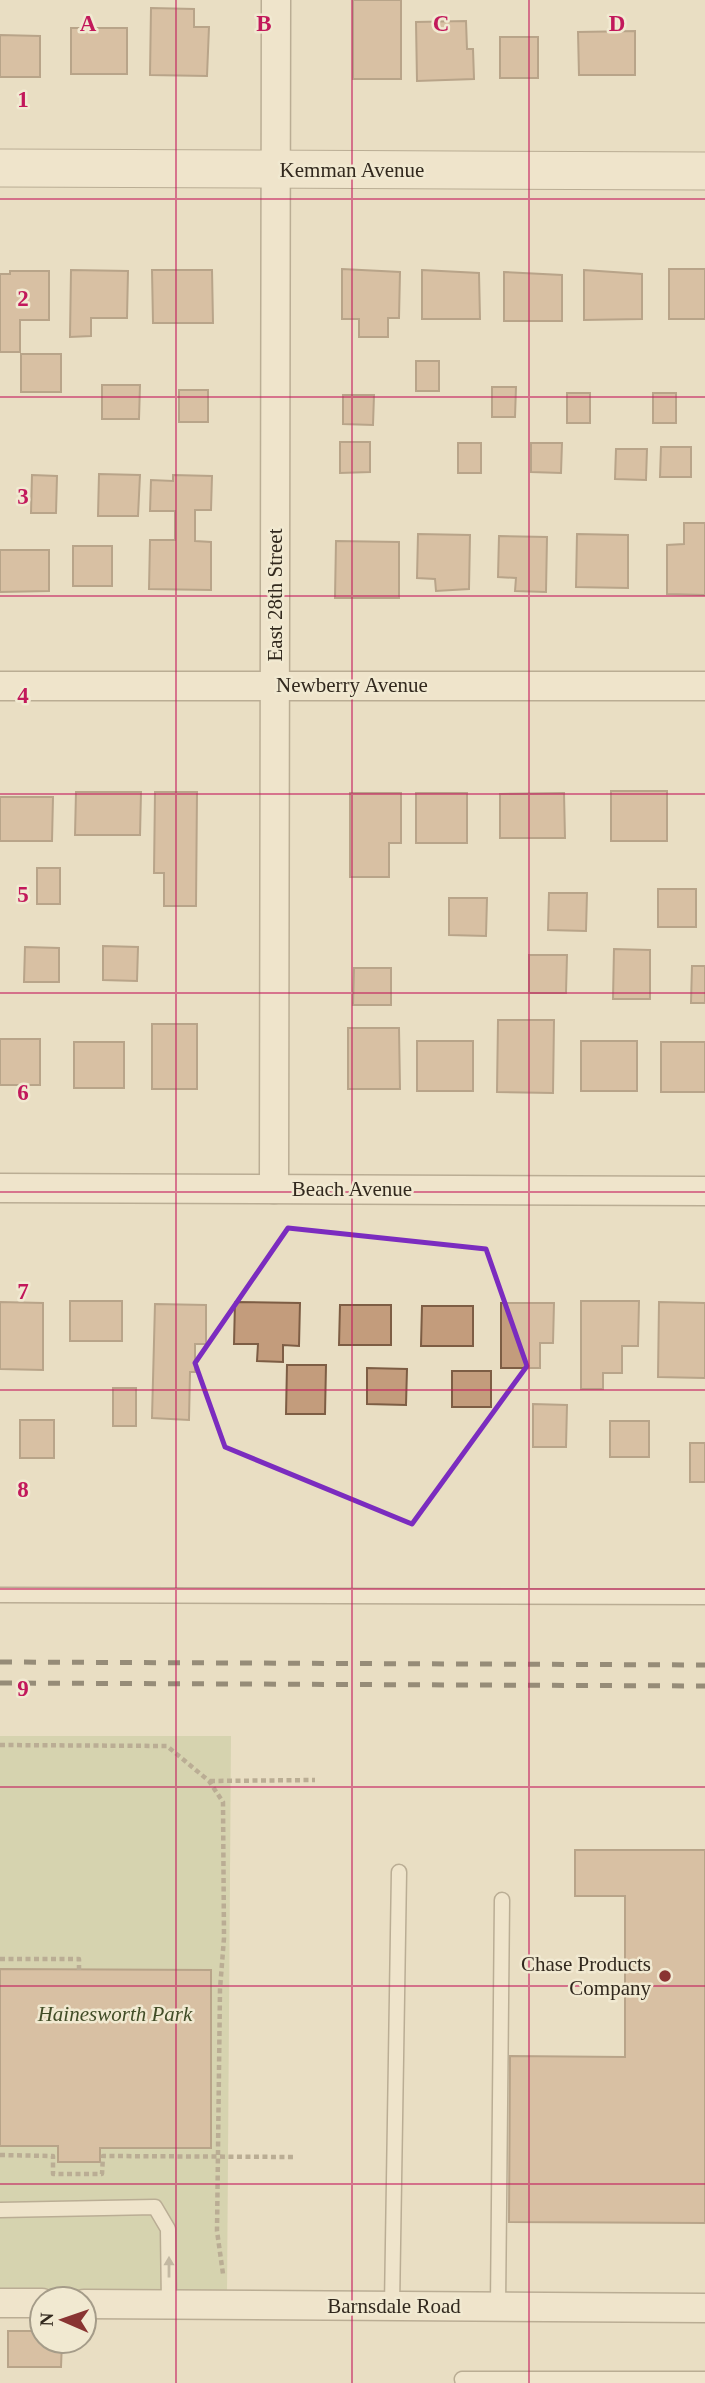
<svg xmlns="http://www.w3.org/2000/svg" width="705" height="2383" font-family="'Times New Roman',serif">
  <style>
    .green { fill: #bfc598 }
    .building { fill: #c39c7c; stroke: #7d5d44; stroke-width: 2 }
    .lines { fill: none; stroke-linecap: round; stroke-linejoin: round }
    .service-casing { stroke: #81715c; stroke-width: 17 }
    .minor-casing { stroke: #81715c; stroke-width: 31 }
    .tertiary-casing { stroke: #81715c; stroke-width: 39 }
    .path { stroke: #81715c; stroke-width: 4.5; stroke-dasharray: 5 3.5; stroke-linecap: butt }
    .service { stroke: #f5ecd5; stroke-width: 14 }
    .minor { stroke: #f5ecd5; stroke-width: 28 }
    .tertiary { stroke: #f5ecd5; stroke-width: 37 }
    .rail { stroke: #32291e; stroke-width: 5; stroke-dasharray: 12 12; stroke-linecap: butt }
    .oneway { fill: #948a7a }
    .marked { fill: none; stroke: #7b2cbf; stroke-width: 5; stroke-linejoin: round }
    .grid { fill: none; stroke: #c2185b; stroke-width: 2; stroke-opacity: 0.55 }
    .poi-dot { fill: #893432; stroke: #f1e9d1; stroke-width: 2.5 }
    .labels { text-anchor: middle; stroke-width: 5; stroke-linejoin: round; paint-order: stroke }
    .street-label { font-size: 21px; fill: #32291e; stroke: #f1e9d1 }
    .poi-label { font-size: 21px; fill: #32291e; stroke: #f1e9d1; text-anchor: end }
    .park-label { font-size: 21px; font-style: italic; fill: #424d27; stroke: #f1e9d1 }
    .grid-label { font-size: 23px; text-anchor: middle; font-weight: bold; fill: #c2185b; stroke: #f1e9d1; stroke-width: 5; stroke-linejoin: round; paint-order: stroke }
  </style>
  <rect width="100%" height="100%" fill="#e9dec3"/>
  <!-- green -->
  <polygon class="green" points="0,1736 231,1736 227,2298 0,2292"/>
  <!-- building -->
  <g class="building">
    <rect x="353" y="0" width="48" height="79"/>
    <polygon points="151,8 194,9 194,27 209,27 207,76 150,75"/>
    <polygon points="466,21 467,49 473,49 474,79 417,81 416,22"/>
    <rect x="71" y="28" width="56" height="46"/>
    <polygon points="635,31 635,75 579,75 578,32"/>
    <polygon points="0,35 40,36 40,77 0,77"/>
    <rect x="500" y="37" width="38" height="41"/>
    <polygon points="342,269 400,272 399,318 388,318 388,337 359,337 359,319 342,319"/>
    <rect x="669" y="269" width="36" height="50"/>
    <polygon points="71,270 128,271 127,318 91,318 91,336 70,337"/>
    <polygon points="152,270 212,270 213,323 153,323"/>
    <polygon points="422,270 479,273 480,319 422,319"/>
    <polygon points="584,270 642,274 642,319 584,320"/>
    <polygon points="10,271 49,271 49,320 20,320 20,352 0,352 0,274 10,274"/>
    <polygon points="504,272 562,275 562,321 504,321"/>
    <rect x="21" y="354" width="40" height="38"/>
    <rect x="416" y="361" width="23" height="30"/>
    <polygon points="102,385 140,385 139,419 102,419"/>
    <polygon points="492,387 516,387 515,417 492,417"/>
    <rect x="179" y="390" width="29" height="32"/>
    <rect x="567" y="393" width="23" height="30"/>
    <rect x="653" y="393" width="23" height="30"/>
    <polygon points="343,395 374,395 373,425 343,424"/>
    <polygon points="340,442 370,442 370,472 340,473"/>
    <rect x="458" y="443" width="23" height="30"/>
    <polygon points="531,443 562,443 561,473 531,472"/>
    <polygon points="661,447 691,447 691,477 660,477"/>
    <polygon points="616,449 647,449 646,480 615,479"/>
    <polygon points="99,474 140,475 138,516 98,516"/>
    <polygon points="32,475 57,476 56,513 31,513"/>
    <polygon points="173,475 212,476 211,510 195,510 195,541 211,542 211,590 149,589 150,540 175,540 175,511 150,511 151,480 173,481"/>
    <polygon points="684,523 705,523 705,595 667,594 667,545 684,544"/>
    <polygon points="418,534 470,535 469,589 436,591 435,579 417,578"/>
    <polygon points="577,534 628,535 628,588 576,587"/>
    <polygon points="499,536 547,537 546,592 515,591 516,578 498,577"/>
    <polygon points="336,541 399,542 399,598 335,598"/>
    <rect x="73" y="546" width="39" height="40"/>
    <polygon points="0,550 49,550 49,591 0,592"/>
    <rect x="611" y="791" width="56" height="50"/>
    <polygon points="76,792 141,792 140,835 75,835"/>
    <polygon points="155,792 197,792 196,906 164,906 164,873 154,873"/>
    <polygon points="350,793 401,793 401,843 389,843 389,877 350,877"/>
    <rect x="416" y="793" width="51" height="50"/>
    <polygon points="564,793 565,838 500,838 500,794"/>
    <polygon points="0,797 53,797 52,841 0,841"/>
    <rect x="37" y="868" width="23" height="36"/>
    <rect x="658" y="889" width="38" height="38"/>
    <polygon points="549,893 587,893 586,931 548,930"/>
    <polygon points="449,898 487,898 486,936 449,935"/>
    <polygon points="103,946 138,947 137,981 103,980"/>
    <polygon points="25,947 59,948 59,982 24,982"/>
    <polygon points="614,949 650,950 650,999 613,999"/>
    <polygon points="529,955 567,955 566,993 529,993"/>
    <polygon points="692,966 705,966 705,1003 691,1003"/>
    <polygon points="354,968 391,968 391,1005 353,1005"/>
    <polygon points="498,1020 554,1020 553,1093 497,1092"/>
    <rect x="152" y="1024" width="45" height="65"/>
    <polygon points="348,1028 399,1028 400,1089 348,1089"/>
    <rect x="0" y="1039" width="40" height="46"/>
    <rect x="417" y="1041" width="56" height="50"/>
    <rect x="581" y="1041" width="56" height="50"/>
    <rect x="74" y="1042" width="50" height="46"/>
    <rect x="661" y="1042" width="44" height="50"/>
    <rect x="70" y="1301" width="52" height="40"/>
    <polygon points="581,1301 639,1301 638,1346 622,1346 622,1373 603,1373 603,1389 581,1389"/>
    <polygon points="0,1302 43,1303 43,1370 0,1369"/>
    <polygon points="235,1302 300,1303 299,1346 283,1345 283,1362 257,1361 258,1344 234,1344"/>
    <polygon points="659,1302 705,1303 705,1378 658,1377"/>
    <polygon points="501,1303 554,1303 553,1343 540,1343 540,1368 501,1368"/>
    <polygon points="155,1304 206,1305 206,1344 195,1344 195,1372 190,1372 189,1420 152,1418"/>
    <polygon points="340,1305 391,1305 391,1345 339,1345"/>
    <polygon points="422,1306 473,1306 473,1346 421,1346"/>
    <polygon points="287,1365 326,1365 325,1414 286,1414"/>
    <polygon points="367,1368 407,1369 406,1405 367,1404"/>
    <rect x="452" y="1371" width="39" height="36"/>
    <rect x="113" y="1388" width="23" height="38"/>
    <polygon points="533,1404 567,1405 566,1447 533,1447"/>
    <rect x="20" y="1420" width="34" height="38"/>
    <rect x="610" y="1421" width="39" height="36"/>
    <rect x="690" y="1443" width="15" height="39"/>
    <polygon points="575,1850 705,1850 705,2223 509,2222 510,2056 625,2057 625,1896 575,1896"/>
    <polygon points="0,1969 211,1970 211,2148 100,2148 100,2162 58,2162 58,2146 0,2146"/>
    <polygon points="8,2331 42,2331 42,2341 62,2341 61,2367 8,2367"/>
  </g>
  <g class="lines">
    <!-- service casing -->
    <g class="service-casing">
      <g id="service">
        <polyline points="0,1595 705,1597"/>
        <polyline points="0,2210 155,2207 168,2229 169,2304"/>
        <polyline points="392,2306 399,1872"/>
        <polyline points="498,2306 502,1900"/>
        <polyline points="463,2383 462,2379 705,2379"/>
      </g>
    </g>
    <!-- minor casing -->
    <g class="minor-casing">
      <g id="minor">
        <polyline points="0,686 705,686"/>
        <polyline points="0,1188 705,1191"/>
        <polyline points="274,1189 276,0"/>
        <polyline points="0,2303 42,2303"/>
        <polyline points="84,2304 705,2308"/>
      </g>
    </g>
    <!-- tertiary casing -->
    <g class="tertiary-casing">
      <polyline id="tertiary" points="0,168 705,171"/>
    </g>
    <!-- path -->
    <g class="path">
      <polyline points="0,1745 167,1746 209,1781 223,1802 224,1938 220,1989 217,2231 223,2274"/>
      <polyline points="210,1781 315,1780"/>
      <polyline points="0,1959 79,1959 79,1970"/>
      <polyline points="0,2155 53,2156 53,2174 102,2174 103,2156 293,2157"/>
    </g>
    <!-- service -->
    <use href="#service" class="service"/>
    <!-- minor -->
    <use href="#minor" class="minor"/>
    <!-- tertiary -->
    <use href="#tertiary" class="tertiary"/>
    <!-- rail -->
    <g class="rail">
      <polyline points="0,1662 705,1665"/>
      <polyline points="0,1683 705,1686"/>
    </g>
  </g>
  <!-- one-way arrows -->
  <defs><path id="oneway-solid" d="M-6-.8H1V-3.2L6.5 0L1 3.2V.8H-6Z" transform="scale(1.75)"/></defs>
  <use class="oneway" href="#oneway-solid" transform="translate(169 2267) rotate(-90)"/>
  <!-- marked area -->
  <path d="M0 0H705V2383H0ZM 288,1228 L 486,1249 L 527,1366 L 412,1524 L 225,1447 L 195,1363 Z" fill="#e9dec3" fill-opacity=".55" fill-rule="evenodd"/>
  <path class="marked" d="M 288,1228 L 486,1249 L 527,1366 L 412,1524 L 225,1447 L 195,1363 Z"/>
  <!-- grid -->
  <path class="grid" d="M 176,0 L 176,2383M 352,0 L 352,2383M 529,0 L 529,2383M 0,199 L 705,199M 0,397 L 705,397M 0,596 L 705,596M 0,794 L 705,794M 0,993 L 705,993M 0,1192 L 705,1192M 0,1390 L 705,1390M 0,1589 L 705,1589M 0,1787 L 705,1787M 0,1986 L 705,1986M 0,2184 L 705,2184"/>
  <!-- markers -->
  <circle class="poi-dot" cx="665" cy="1976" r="7"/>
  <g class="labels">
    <!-- street labels -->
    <g class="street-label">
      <text x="352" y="177">Kemman Avenue</text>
      <text transform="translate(275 595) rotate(-90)" y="7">East 28th Street</text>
      <text x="352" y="692">Newberry Avenue</text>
      <text x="352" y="1196">Beach Avenue</text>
      <text x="394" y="2313">Barnsdale Road</text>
    </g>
    <!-- poi labels -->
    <g class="poi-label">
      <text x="651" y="1971">Chase Products<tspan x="651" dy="24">Company</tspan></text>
    </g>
    <!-- park labels -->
    <g class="park-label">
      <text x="115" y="2021">Hainesworth Park</text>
    </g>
  </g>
  <g class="grid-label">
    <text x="88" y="31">A</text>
    <text x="264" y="31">B</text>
    <text x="441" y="31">C</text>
    <text x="617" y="31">D</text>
    <text x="23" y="107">1</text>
    <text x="23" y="306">2</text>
    <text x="23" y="504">3</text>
    <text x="23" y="703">4</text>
    <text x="23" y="902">5</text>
    <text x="23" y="1100">6</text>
    <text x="23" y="1299">7</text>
    <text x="23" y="1497">8</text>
    <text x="23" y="1696">9</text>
  </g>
  <!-- north arrow -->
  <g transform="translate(63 2320) rotate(272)"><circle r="33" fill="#f1e9d1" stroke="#a59c89" stroke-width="2"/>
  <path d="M0-5L12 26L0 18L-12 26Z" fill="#893432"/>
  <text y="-10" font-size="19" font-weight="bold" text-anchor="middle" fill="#32291e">N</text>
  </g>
</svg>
